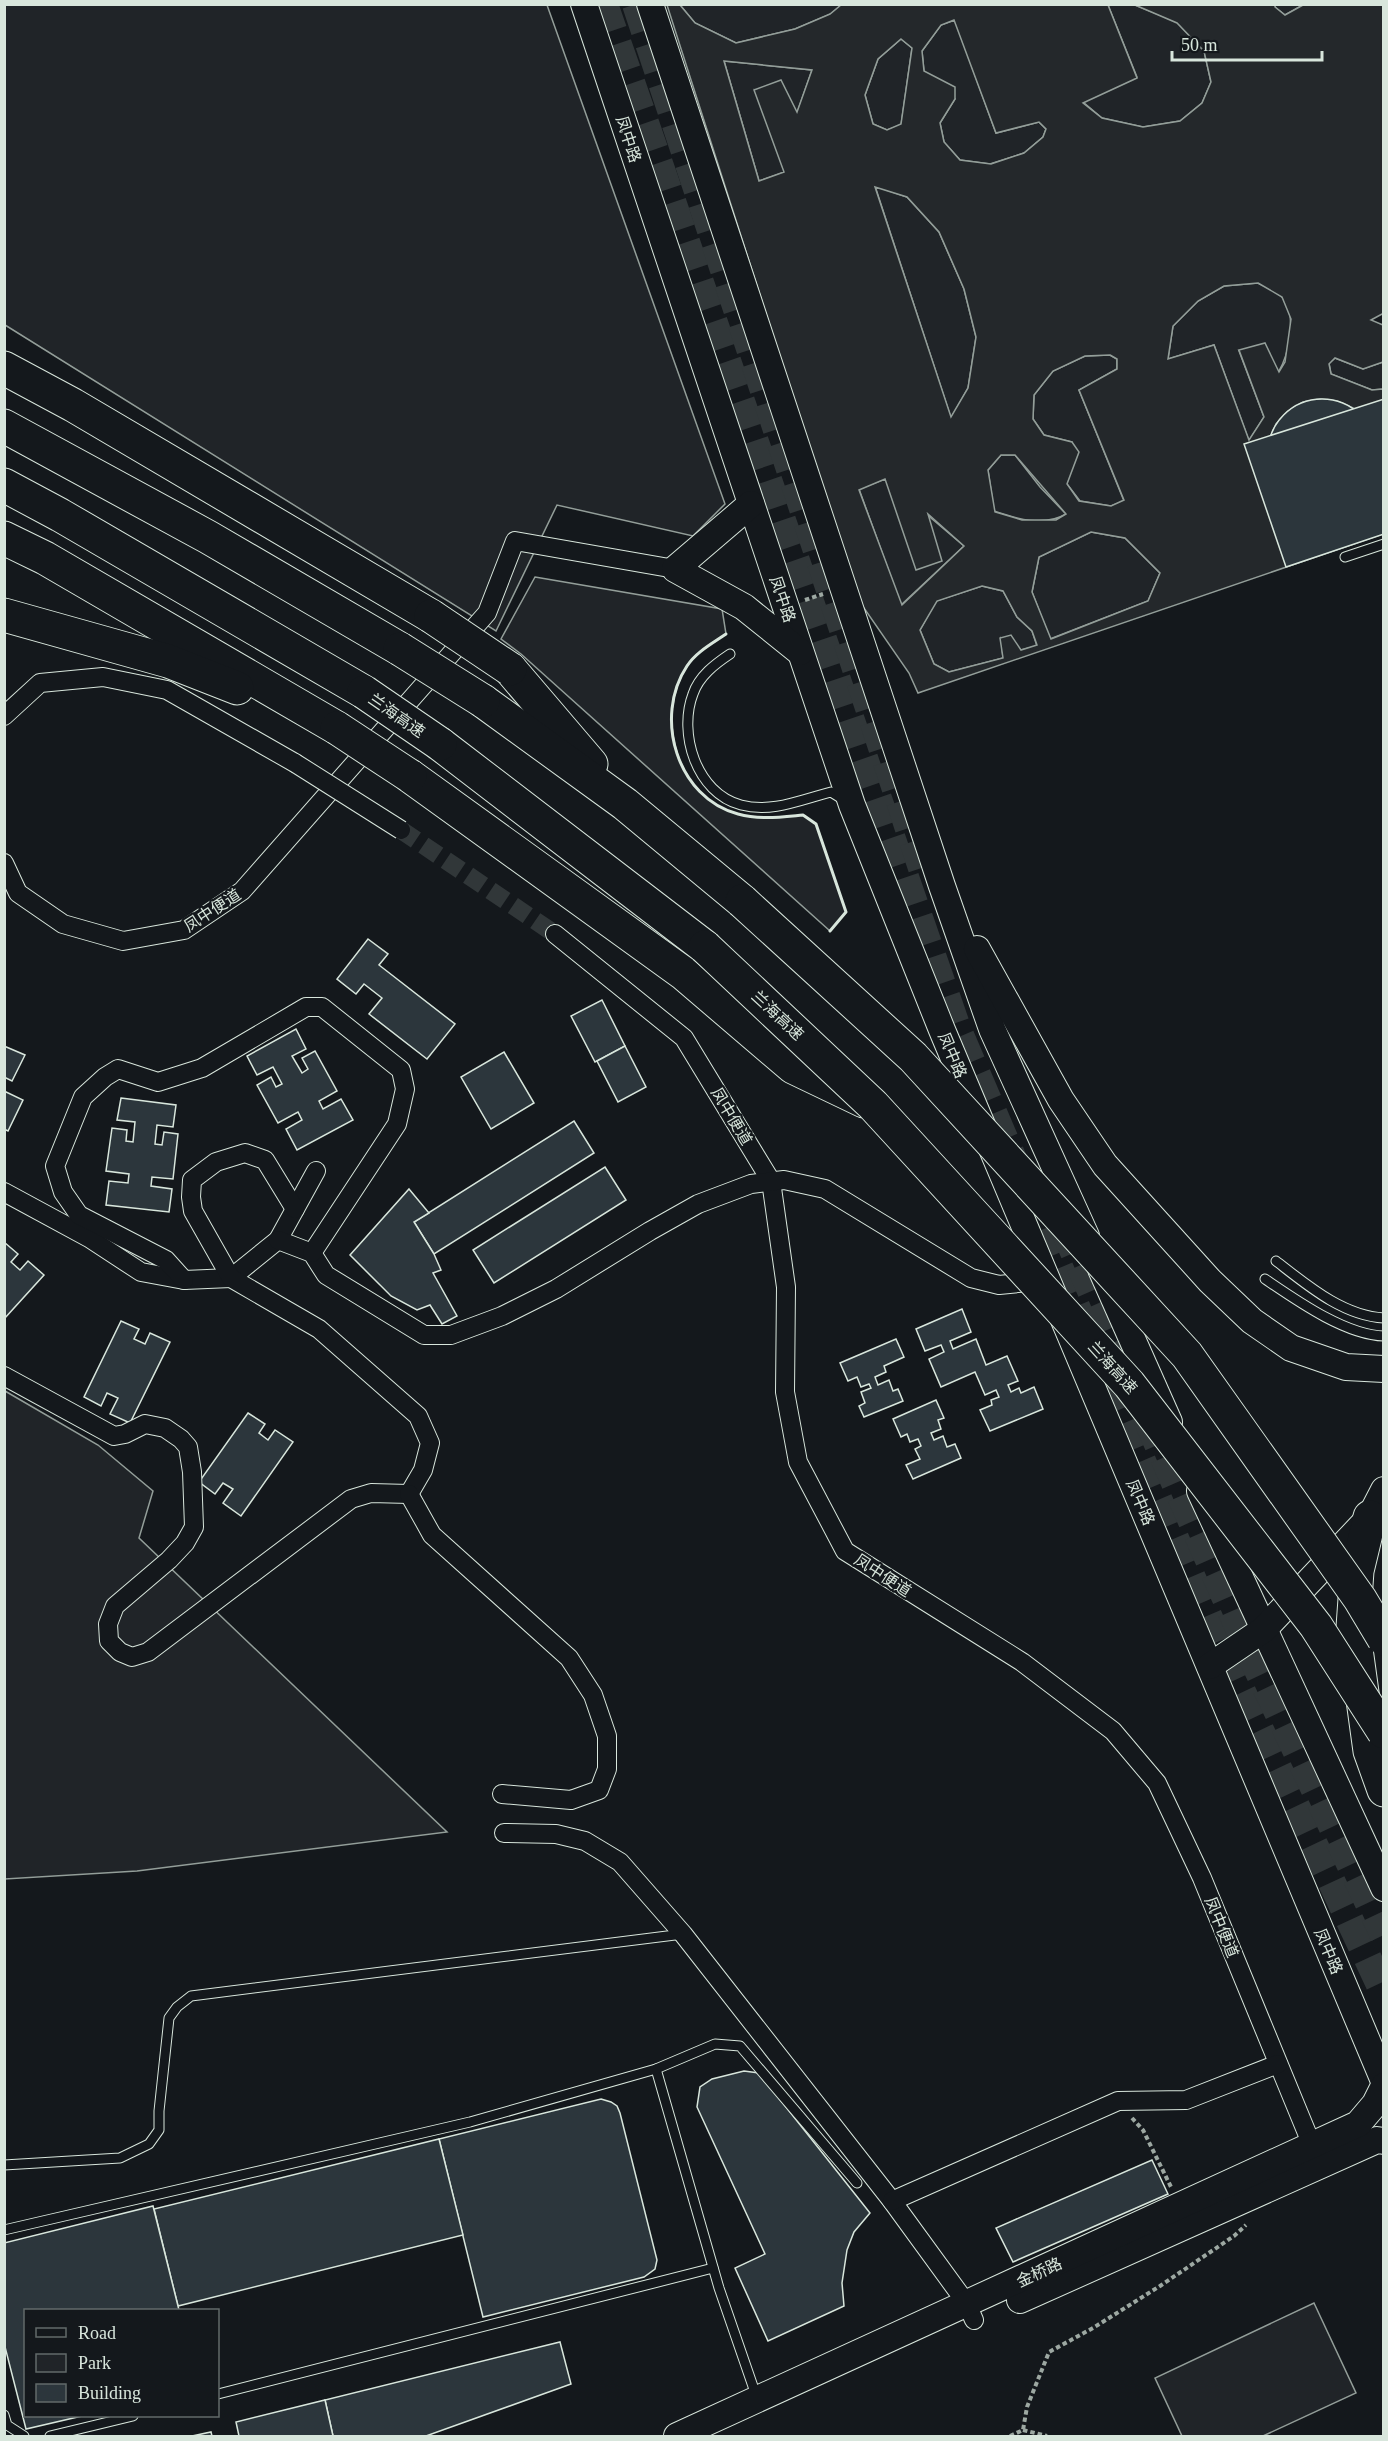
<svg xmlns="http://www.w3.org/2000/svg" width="1388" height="2441" font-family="'Times New Roman','Noto Sans SC',serif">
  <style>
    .green { fill: #202428; stroke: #939e99; stroke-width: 1.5 }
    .parking { fill: #24282b; stroke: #939e99; stroke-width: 1.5; fill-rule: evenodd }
    .building { fill: #2c363c; stroke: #d8e6dc; stroke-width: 1.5 }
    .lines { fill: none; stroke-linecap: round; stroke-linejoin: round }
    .street-tunnel { stroke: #313739; stroke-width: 18; stroke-dasharray: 18 9; stroke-linecap: butt }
    .primary-tunnel { stroke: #313739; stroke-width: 28; stroke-dasharray: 28 14; stroke-linecap: butt }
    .lane-casing { stroke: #d8e6dc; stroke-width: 11 }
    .street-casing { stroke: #d8e6dc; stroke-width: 20 }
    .secondary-casing { stroke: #d8e6dc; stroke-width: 28 }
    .highway-casing { stroke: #d8e6dc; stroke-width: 35 }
    .path { stroke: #9da8a2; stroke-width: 4; stroke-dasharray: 4.5 3; stroke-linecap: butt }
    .lane { stroke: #14181c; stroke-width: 9 }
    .street { stroke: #14181c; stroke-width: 18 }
    .secondary { stroke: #14181c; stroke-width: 26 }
    .highway { stroke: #14181c; stroke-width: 33 }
    .street-bridge-casing { stroke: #d8e6dc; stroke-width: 20; stroke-linecap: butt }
    .highway-bridge-casing { stroke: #d8e6dc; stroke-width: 35; stroke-linecap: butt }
    .street-bridge { stroke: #14181c; stroke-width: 18 }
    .highway-bridge { stroke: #14181c; stroke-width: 33 }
    .wall { stroke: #d8e6dc; stroke-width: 3 }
    .labels { text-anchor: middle; stroke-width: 4.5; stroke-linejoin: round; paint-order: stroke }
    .street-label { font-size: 16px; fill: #d8e6dc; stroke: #14181c }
  </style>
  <rect width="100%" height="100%" fill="#14181c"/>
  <!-- green -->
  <g class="green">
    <polygon points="4,5 547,5 725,504 693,536 557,505 496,631 5,325"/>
    <polygon points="680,5 841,5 831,14 795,29 736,43 695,23"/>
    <polygon points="1108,5 1135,5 1177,22 1204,51 1211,82 1202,103 1180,121 1143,127 1102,118 1083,102 1137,77"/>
    <polygon points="1275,5 1303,5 1285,15 1275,7"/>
    <polygon points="955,20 996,133 1039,122 1046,129 1043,137 1024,153 990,164 960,160 944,142 940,123 955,99 924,71 922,51 941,25"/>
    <polygon points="901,39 912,48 901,125 887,130 873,124 865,95 878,59"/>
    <polygon points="724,61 812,70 797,113 755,90 785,172 759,181"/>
    <polygon points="875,186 907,197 939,232 964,289 976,337 968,388 951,418"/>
    <path d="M 1258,283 C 1265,287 1278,291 1282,297 C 1298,316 1289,354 1278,373 L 1239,351 L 1264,417 L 1249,441 L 1214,345 L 1168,359 L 1173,326 L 1198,301 L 1224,286 Z"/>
    <polygon points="1110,355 1117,359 1117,369 1079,390 1124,501 1111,506 1080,501 1067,484 1072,442 1044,435 1033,419 1034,395 1053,371 1085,356"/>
    <polygon points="1335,358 1363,369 1383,362 1383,389 1372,390 1331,374 1329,363"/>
    <path d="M 1001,455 L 1015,455 L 1040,487 L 1066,514 C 1044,527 1017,519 994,511 L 988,470 Z"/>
    <polygon points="885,479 964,546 901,605 859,489"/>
    <polygon points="1091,532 1125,538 1160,573 1148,601 1050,639 1032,592 1039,557"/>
    <path d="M 535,577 L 722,609 L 726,634 C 713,643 696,652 687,666 C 654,717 677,798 738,814 C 760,820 781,817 803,815 L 816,824 L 846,912 L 830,931 L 521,654 L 501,639 Z"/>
    <polygon points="982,586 1003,591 1017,617 1032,631 1037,646 1021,650 1001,638 1003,658 949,672 934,664 920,630 936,601"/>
    <polygon points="5,1391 98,1445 153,1491 139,1538 447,1832 137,1871 5,1879"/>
    <polygon points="1314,2303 1356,2393 1263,2436 1182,2436 1155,2378"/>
  </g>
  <!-- parking -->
  <path class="parking" d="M 667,5 L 680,5 L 695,23 L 736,43 L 795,29 L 830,14 L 841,5 L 1108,5 L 1137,78 L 1083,103 L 1102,118 L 1143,127 L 1180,121 L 1202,103 L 1211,82 L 1204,51 L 1177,23 L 1135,5 L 1275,5 L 1275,7 L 1285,15 L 1303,5 L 1383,5 L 1384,313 L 1371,320 L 1383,325 L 1383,362 L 1363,369 L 1335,358 L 1329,364 L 1331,374 L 1372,390 L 1383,389 L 1383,534 L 918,693 L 909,673 L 857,598 ZM 954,20 L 996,133 L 1039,122 L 1046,129 L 1043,137 L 1024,153 L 991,164 L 960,160 L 944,142 L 940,123 L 955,99 L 955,87 L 924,71 L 922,51 L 941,25 ZM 901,39 L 912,48 L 901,124 L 887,130 L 873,124 L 865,95 L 878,59 ZM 724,61 L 812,70 L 797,112 L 781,80 L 754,90 L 784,172 L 759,181 ZM 875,187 L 907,197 L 939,232 L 964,289 L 976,337 L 968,388 L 951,417 ZM 1258,283 L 1282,297 L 1291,319 L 1285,362 L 1279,372 L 1265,343 L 1239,350 L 1264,417 L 1249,440 L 1214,345 L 1168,359 L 1173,326 L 1198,301 L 1224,286 ZM 1110,355 L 1117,359 L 1117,369 L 1079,390 L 1124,500 L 1111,506 L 1079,501 L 1067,484 L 1079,452 L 1072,442 L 1044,435 L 1033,419 L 1034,395 L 1053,371 L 1085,356 ZM 1320,399 L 1337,401 L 1353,408 L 1365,420 L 1269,440 L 1276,424 L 1288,411 L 1303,402 ZM 1001,455 L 1015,455 L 1066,514 L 1056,520 L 1022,520 L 995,512 L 988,470 ZM 885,479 L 916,570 L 942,561 L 928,514 L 964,546 L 902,605 L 859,490 ZM 1091,532 L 1125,538 L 1160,573 L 1148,601 L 1051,639 L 1032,592 L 1039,557 ZM 982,586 L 1003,591 L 1017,617 L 1032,631 L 1037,645 L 1021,650 L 1011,635 L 1000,638 L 1003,658 L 949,672 L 934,664 L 920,630 L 937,601 Z"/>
  <!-- building -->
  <g class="building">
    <circle cx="1322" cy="453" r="54"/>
    <polygon points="1384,399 1384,534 1286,567 1244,444"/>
    <polygon points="368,939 388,954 379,965 455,1024 427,1059 369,1014 382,998 364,984 356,994 337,979"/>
    <polygon points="602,1000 625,1046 595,1062 571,1016"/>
    <polygon points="296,1029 306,1049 292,1056 302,1073 308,1069 302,1058 315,1051 337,1091 319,1101 323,1109 341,1099 353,1120 297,1150 286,1129 302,1120 298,1112 278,1123 257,1085 271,1077 276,1087 282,1084 273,1067 257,1075 247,1056"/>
    <polygon points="4,1046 25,1055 12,1081 4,1077"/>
    <polygon points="625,1046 646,1087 618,1102 597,1061"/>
    <polygon points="504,1052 534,1103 491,1129 461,1077"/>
    <polygon points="4,1091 23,1100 8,1131 4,1129"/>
    <polygon points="121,1098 176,1105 173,1127 157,1125 155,1144 162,1145 164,1132 178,1134 173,1179 152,1177 151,1186 172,1189 169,1212 106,1205 109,1181 128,1183 129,1174 106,1171 112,1128 127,1130 126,1141 133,1142 135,1122 117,1120"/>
    <polygon points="574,1121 594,1153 434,1254 414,1222"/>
    <polygon points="605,1167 626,1200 494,1283 473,1250"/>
    <polygon points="409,1189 429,1213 414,1222 434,1254 441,1270 433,1273 457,1316 442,1324 430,1305 417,1310 391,1296 350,1255"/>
    <polygon points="4,1242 18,1254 11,1262 20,1270 28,1261 44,1275 4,1319"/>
    <polygon points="962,1309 971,1332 950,1341 953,1349 976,1339 986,1365 1007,1356 1018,1381 1008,1385 1011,1392 1019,1388 1021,1393 1034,1387 1043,1409 990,1431 980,1410 992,1405 991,1400 999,1397 996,1390 985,1395 975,1372 941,1387 929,1359 944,1352 941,1345 925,1351 916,1329"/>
    <polygon points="121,1321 139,1329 134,1339 145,1344 150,1333 170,1342 130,1423 110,1414 118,1398 107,1393 101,1406 84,1397"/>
    <polygon points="896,1339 904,1357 884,1366 886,1372 875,1377 878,1385 889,1380 893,1391 898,1389 903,1401 864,1417 859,1406 865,1403 861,1392 871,1388 869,1384 861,1387 857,1377 848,1381 840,1363"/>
    <polygon points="936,1400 944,1418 938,1420 941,1429 931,1433 934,1440 943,1436 947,1447 955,1444 961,1458 913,1479 906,1465 920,1459 915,1449 921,1446 918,1439 910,1442 907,1434 901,1437 893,1419"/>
    <polygon points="248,1413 265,1424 259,1433 268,1440 275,1430 293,1442 241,1516 223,1503 233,1489 223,1483 215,1494 199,1482"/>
    <polygon points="744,2071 759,2073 870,2213 854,2232 847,2250 842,2283 844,2306 768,2341 735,2268 765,2254 697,2107 700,2087 712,2079"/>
    <polygon points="601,2099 611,2102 617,2106 620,2113 657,2260 655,2269 644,2277 483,2317 439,2139"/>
    <polygon points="439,2139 463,2235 178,2306 154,2209"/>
    <polygon points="1152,2160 1168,2194 1013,2262 996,2228"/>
    <polygon points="153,2206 179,2310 26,2310 26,2416 82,2416 26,2429 4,2343 4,2243"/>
    <polygon points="560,2342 571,2384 426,2436 333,2436 325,2400"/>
    <polygon points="325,2400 333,2436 239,2436 236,2422"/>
    <polygon points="211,2432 212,2436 192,2436"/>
  </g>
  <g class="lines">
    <!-- street-tunnel -->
    <polyline class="street-tunnel" points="401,830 555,934"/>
    <!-- primary-tunnel -->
    <g class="primary-tunnel">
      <polyline points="604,4 957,1028 1227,1660 1384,1993"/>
      <polyline points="636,4 926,880"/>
      <polyline points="1063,1227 1130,1379"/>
      <polyline points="1147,1419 1250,1653 1384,1935"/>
    </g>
    <!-- lane casing -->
    <g class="lane-casing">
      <g id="lane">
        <polyline points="1345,557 1384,544"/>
        <path d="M 730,654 C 715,664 699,676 693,694 C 678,733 696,793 741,805 C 772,813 800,800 831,792 L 844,800"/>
        <path d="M 1276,1261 C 1307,1285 1343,1316 1384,1318"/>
        <path d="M 1265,1279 C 1296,1300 1345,1335 1384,1336"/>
        <polyline points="656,2069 719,2288 757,2398"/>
        <polyline points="4,2165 120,2158 149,2144 159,2130 159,2111 169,2018 177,2007 191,1996 683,1934"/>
        <polyline points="4,2230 470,2122 656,2069 715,2044 740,2046 857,2183"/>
        <polyline points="218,2394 713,2268"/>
        <polyline points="4,2415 7,2425 24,2436"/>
        <polyline points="50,2436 133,2416"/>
      </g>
    </g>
    <!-- street casing -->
    <g class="street-casing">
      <g id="street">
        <polyline points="4,716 40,683 103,677 167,690 295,763"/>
        <polyline points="4,863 18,893 63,924 123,941 184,930 242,891 487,613 515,541 675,569"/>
        <polyline points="555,934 684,1038 771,1181 786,1287 785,1392 798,1462 845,1551 1022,1662 1113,1731 1157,1783 1202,1878 1316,2155"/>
        <polyline points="4,1192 89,1238 141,1272 184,1280 231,1278 278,1240 316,1171"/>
        <polyline points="295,1209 265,1160 245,1153 216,1162 192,1180 191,1197 193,1211 231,1278 319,1329 418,1416 430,1443 423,1470 409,1494"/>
        <polyline points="278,1240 312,1253 326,1275 424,1335 451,1335 502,1316 556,1289 650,1231 698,1204 751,1184 784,1180 825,1189 971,1278 999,1285 1039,1281"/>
        <polyline points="184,1280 166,1260 79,1215 63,1192 55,1166 83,1097 105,1077 118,1069 158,1082 202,1068 306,1007 322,1007 401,1070 405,1089 397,1124 312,1253"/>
        <polyline points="4,1376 114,1436 125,1434 145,1424 165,1428 181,1439 188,1447 192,1472 194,1527 185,1543 169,1560 115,1606 108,1624 109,1641 120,1652 132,1657 148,1652 351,1499 371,1493 409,1494"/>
        <polyline points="409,1494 432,1535 569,1658 593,1695 607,1736 607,1769 599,1790 571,1800 502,1794"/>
        <polyline points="504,1833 556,1834 585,1841 620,1862 683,1934 892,2201 967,2304 974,2320"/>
        <polyline points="892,2201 1118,2101 1186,2100 1278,2064"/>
      </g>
    </g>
    <!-- secondary casing -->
    <g class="secondary-casing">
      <g id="secondary">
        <polyline points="584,4 852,805 942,1030 1384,2081"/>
        <polyline points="650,4 942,886 992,1029 1086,1236"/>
        <polyline points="751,504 675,569 744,607 800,652"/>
        <polyline points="977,949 1061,1100 1105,1165 1210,1281 1252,1321 1291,1348 1346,1367 1384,1369"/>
        <polyline points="1101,1269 1169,1422"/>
        <polyline points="1200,1491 1384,1888"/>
        <polyline points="1210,1666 1263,1630 1370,1517 1384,1490"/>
        <polyline points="1020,2300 1377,2140 1384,2141"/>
        <polyline points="677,2436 1358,2124 1375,2104 1384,2086"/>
      </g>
    </g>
    <!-- highway casing -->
    <g class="highway-casing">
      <g id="highway">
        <polyline points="4,368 73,405 431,616"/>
        <polyline points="4,426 208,537 400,649"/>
        <polyline points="4,485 60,515 364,692"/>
        <polyline points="4,538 45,558 337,728"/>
        <polyline points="4,615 168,661 237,688"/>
        <polyline points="510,669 591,764"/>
        <polyline points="483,701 625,804 742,901"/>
        <polyline points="440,744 705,947"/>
        <polyline points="410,776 683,973 793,1067 864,1101"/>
        <polyline points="1370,1517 1357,1571 1353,1627 1370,1751 1384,1790"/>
      </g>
    </g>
    <!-- path -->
    <g class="path">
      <polyline points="805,600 823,594"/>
      <polyline points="1132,2118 1143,2130 1171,2187"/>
      <polyline points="1023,2430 1047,2436"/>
      <polyline points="1010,2436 1023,2430 1027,2407 1049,2352 1093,2328 1160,2286 1234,2236 1246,2225"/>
    </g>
    <!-- lane -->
    <use href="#lane" class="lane"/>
    <!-- street -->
    <use href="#street" class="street"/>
    <!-- secondary -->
    <use href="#secondary" class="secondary"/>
    <!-- highway -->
    <use href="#highway" class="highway"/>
    <!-- street-bridge casing -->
    <g class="street-bridge-casing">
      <polyline id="street-bridge" points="295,763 401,830"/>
    </g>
    <!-- highway-bridge casing -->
    <g class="highway-bridge-casing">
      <g id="highway-bridge">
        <polyline points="431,616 510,669"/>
        <polyline points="400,649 483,701"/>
        <polyline points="364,692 440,744"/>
        <polyline points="337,728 410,776"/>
        <polyline points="742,901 913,1057 1187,1355 1360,1599 1384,1639"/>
        <polyline points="705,947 873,1105 1129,1384 1316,1626 1384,1732"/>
      </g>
    </g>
    <!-- street-bridge -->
    <use href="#street-bridge" class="street-bridge"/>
    <!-- highway-bridge -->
    <use href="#highway-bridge" class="highway-bridge"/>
    <!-- wall -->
    <path class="wall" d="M 726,634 C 713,643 696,652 687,666 C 653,717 677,798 738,814 C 760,820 781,817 803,815 L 816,824 L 846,912 L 830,931"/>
  </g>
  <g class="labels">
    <!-- street labels -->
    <g class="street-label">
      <text transform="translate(629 139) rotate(72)" y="6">凤中路</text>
      <text transform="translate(783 599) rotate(71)" y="6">凤中路</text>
      <text transform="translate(397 715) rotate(35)" y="6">兰海高速</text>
      <text transform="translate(212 910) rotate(-33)" y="6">凤中便道</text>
      <text transform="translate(778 1015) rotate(43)" y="6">兰海高速</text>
      <text transform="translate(953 1055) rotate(67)" y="6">凤中路</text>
      <text transform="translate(732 1116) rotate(59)" y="6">凤中便道</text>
      <text transform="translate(1113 1367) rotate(48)" y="6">兰海高速</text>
      <text transform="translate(1141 1502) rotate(67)" y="6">凤中路</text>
      <text transform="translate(883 1575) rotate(33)" y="6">凤中便道</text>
      <text transform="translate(1222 1927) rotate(68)" y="6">凤中便道</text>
      <text transform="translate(1329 1951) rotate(67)" y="6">凤中路</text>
      <text transform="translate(1039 2272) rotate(-25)" y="6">金桥路</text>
    </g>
  </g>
  <!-- border -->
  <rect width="1388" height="2441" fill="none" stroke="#d8e6dc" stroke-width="12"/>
  <!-- legend -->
  <rect x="24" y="2309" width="195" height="108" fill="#14181c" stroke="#626a69" stroke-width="1.5"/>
  <rect x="36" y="2328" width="30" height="9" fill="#14181c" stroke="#626a69" stroke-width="1.5"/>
  <text x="78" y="2339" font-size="18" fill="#d8e6dc">Road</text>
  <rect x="36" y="2354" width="30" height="18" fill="#202428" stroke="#626a69" stroke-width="1.5"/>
  <text x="78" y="2369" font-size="18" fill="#d8e6dc">Park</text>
  <rect x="36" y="2384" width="30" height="18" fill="#2c363c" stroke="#626a69" stroke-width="1.5"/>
  <text x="78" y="2399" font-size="18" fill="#d8e6dc">Building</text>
  <!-- scale -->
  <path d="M1172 51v9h150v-9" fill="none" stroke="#d8e6dc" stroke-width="3"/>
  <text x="1181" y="51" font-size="18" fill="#d8e6dc" stroke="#14181c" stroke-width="4.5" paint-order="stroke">50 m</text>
</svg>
